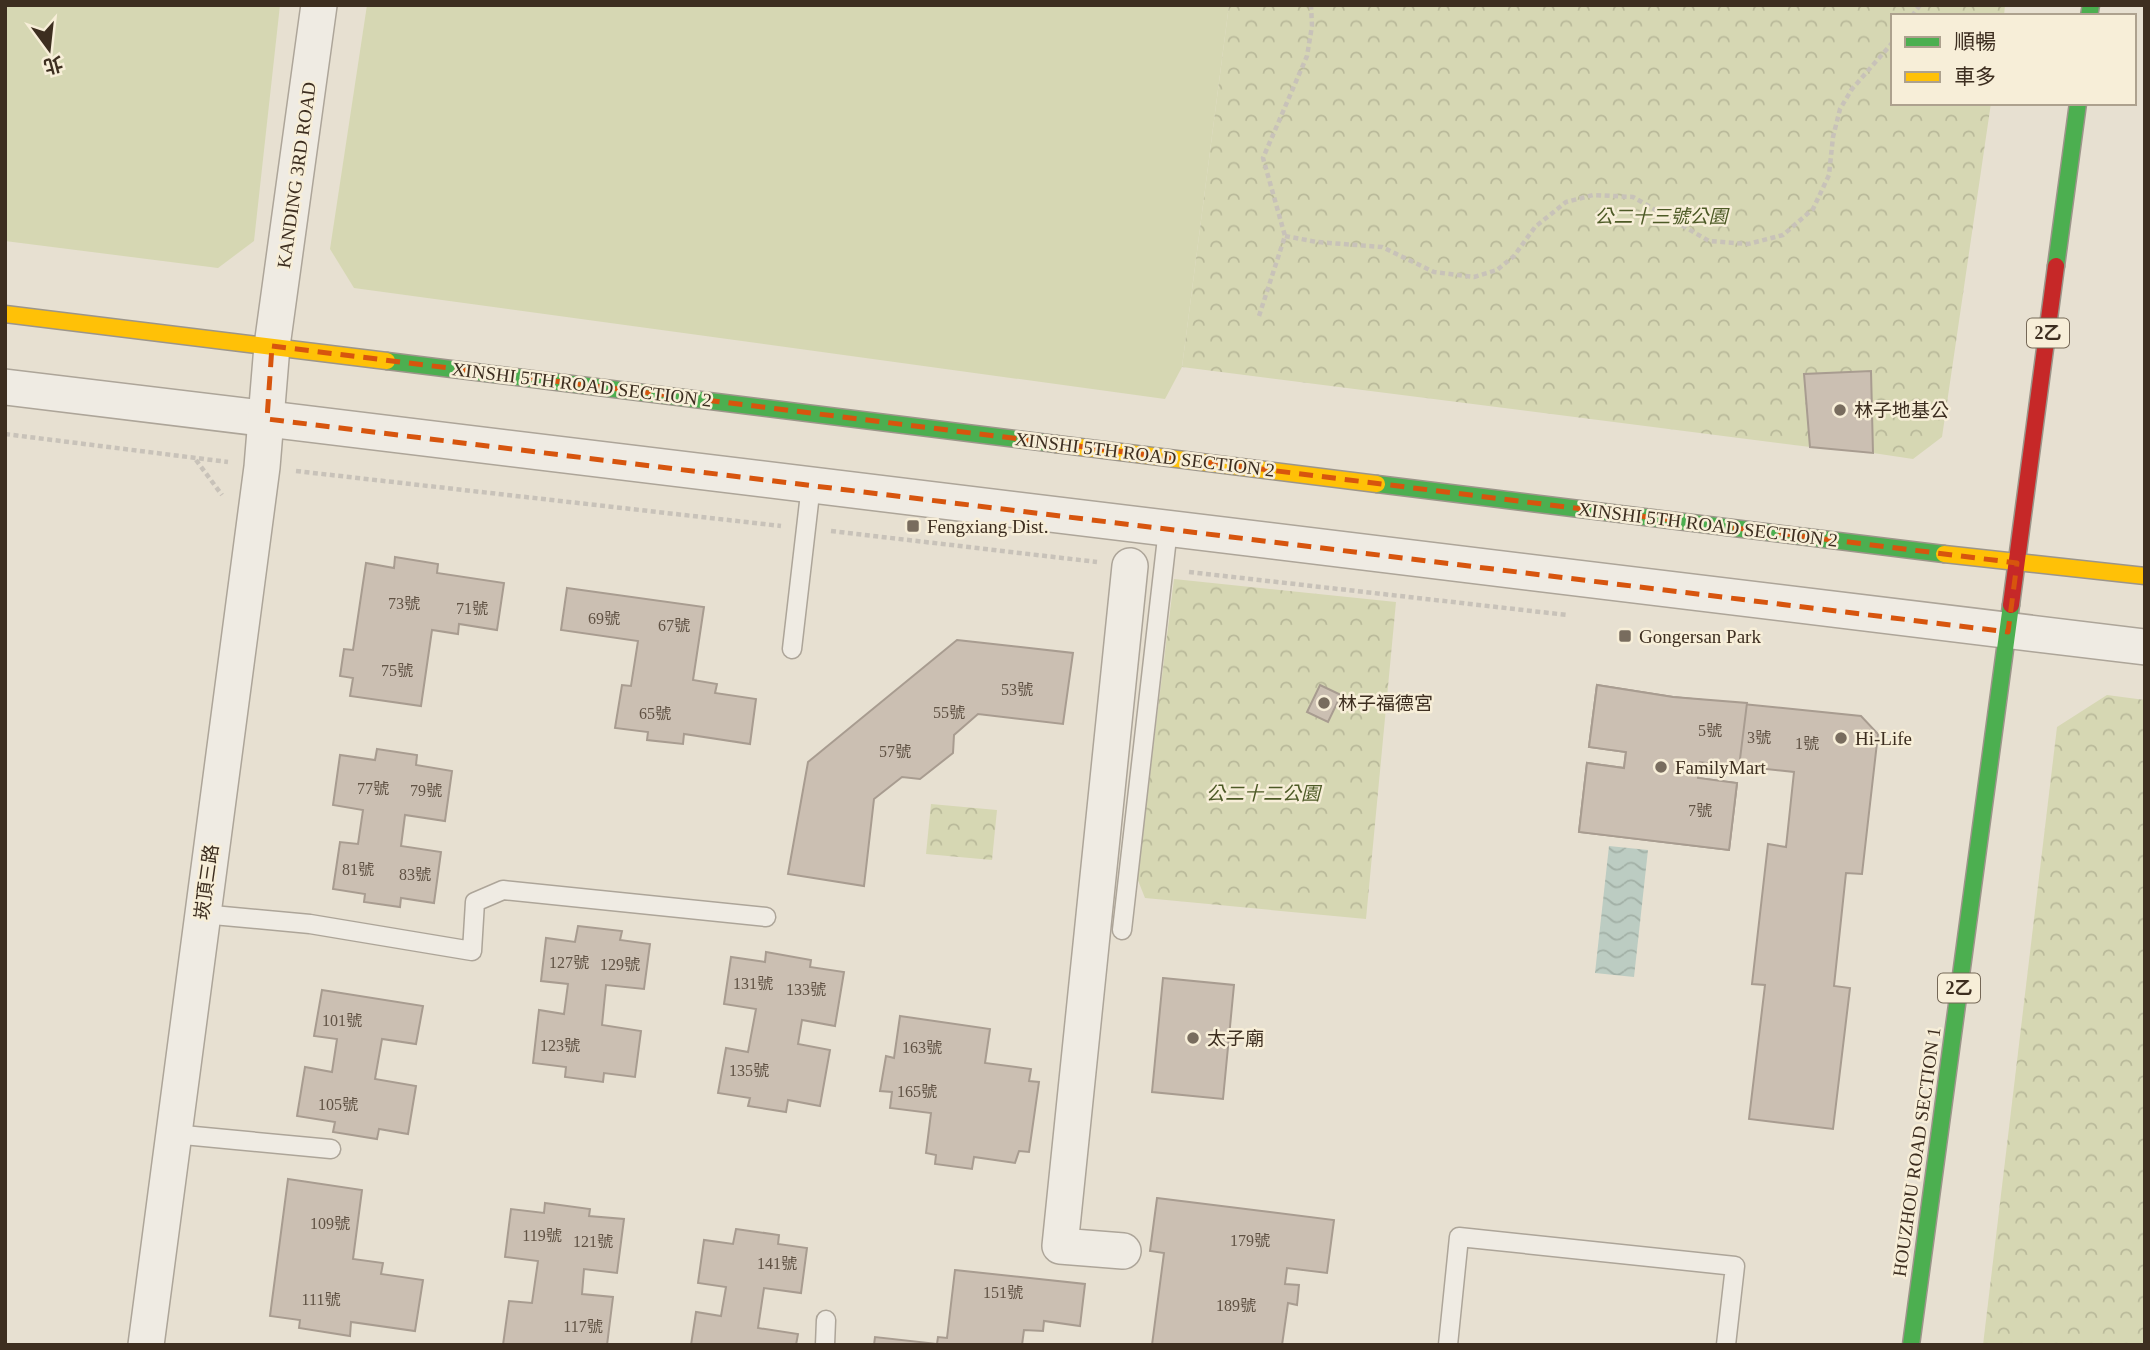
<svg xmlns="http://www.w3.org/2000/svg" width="2150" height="1350" font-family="'Times New Roman','Noto Sans TC',serif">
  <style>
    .green { fill: #d6d7b3 }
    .forest { fill: url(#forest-crowns) }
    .water { fill: url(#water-waves) }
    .building { fill: #cbbfb2; stroke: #a89c90; stroke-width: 2 }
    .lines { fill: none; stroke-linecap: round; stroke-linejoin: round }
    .lane-casing { stroke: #ada599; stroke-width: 21 }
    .street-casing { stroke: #ada599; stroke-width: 38 }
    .fast-casing { stroke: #9c958a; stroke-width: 19 }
    .slow-casing { stroke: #9c958a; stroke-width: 19 }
    .jam-casing { stroke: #9c958a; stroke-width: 19 }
    .path { stroke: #c8c2b9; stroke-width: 4.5; stroke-dasharray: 5 3.5; stroke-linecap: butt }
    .lane { stroke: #efebe3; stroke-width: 18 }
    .street { stroke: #efebe3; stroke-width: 35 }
    .fast { stroke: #4caf50; stroke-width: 16 }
    .slow { stroke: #ffc107; stroke-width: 16 }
    .jam { stroke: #c62828; stroke-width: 16 }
    .marked { fill: none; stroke: #d7550e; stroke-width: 5; stroke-dasharray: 14 9; stroke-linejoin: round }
    .poi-dot { fill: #786c5e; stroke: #f7eed8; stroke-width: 2.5 }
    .labels { text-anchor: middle; stroke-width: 5; stroke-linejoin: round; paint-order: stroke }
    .number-label { font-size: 16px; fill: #605244 }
    .shield { fill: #f7eed8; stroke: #756857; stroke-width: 2 }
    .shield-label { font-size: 18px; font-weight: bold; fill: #3d2e20 }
    .street-label { font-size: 19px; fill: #3d2e20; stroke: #f7eed8 }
    .park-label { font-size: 19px; font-style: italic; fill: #4d5a26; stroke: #f7eed8 }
    .poi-label { font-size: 19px; fill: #3d2e20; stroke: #f7eed8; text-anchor: start }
  </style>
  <defs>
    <pattern id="forest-crowns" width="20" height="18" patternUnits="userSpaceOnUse" patternTransform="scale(1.75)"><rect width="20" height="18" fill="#d6d7b3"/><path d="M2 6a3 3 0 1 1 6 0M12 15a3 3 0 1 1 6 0" fill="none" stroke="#b9b99a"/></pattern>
    <pattern id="water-waves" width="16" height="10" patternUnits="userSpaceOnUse" patternTransform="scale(1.75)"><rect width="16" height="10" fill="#bcccc2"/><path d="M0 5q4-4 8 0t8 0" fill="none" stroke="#a2b0a6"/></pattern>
  </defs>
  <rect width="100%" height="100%" fill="#e7e0d1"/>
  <!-- green -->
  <g class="green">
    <polygon points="5,5 280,5 254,241 218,268 5,241"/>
    <polygon points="367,5 1229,5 1182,367 1165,399 354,288 330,249"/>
  </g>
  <!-- forest -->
  <g class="forest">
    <polygon points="1229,5 2005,5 2004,16 1893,16 1893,103 1991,103 1942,437 1913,459 1873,453 1871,371 1805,374 1810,447 1182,367"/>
    <polygon points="1174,579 1396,602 1366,919 1145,898 1137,878"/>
    <polygon points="2107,695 2145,700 2145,1345 1983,1345 2057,727"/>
    <polygon points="931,804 997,810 992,860 926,854"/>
  </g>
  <!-- water -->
  <polygon class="water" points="1609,846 1648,850 1634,977 1595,973"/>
  <!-- building -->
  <g class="building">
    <polygon points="1871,371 1873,453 1810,447 1804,374"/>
    <polygon points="395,557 438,564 437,573 504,583 497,630 459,624 458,634 432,630 421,706 350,696 353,678 340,676 344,649 353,650 366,563 394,568"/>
    <polygon points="567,588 704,607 693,680 717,684 715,693 756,699 750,744 684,734 683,744 647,740 648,732 615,728 622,685 631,686 638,641 561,630"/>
    <polygon points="957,640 1073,653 1063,724 978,714 954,735 953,753 920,779 902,777 874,799 864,886 788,874 808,762"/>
    <polygon points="1320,685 1341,695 1328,722 1307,712"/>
    <polygon points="1597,685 1673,697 1861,716 1878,734 1862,874 1846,873 1834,986 1850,988 1833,1129 1749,1119 1765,985 1752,984 1768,844 1786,847 1794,772 1700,762 1698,778 1737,783 1729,850 1579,832 1587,763 1624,768 1626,752 1589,747"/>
    <polygon points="1597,685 1673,697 1747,703 1739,767 1700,762 1698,778 1737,783 1729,850 1579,832 1587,763 1624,768 1626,752 1589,747"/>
    <polygon points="377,749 417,755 416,765 452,771 445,821 405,815 401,846 441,852 434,903 401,898 400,907 364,902 365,894 333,889 340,842 358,844 363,810 333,805 340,755 375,760"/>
    <polygon points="578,926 622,931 620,940 650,944 644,989 606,985 602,1025 641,1031 635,1077 604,1073 603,1082 565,1077 566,1067 533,1063 539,1010 564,1014 568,984 541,981 546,938 575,942"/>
    <polygon points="766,952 811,960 810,967 844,972 835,1026 802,1020 798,1044 830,1050 820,1106 788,1100 786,1112 748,1106 750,1098 718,1093 726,1048 748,1052 756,1009 724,1004 731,957 765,962"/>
    <polygon points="1163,978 1234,985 1223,1099 1152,1092"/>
    <polygon points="322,990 423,1006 416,1044 382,1039 375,1079 416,1086 408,1134 379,1129 377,1139 333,1132 335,1122 297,1116 305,1067 332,1072 337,1039 314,1036"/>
    <polygon points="900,1016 990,1029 985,1063 1031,1069 1029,1081 1039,1082 1029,1152 1019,1151 1015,1163 974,1157 972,1169 935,1164 936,1155 926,1153 931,1113 890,1108 892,1092 880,1091 886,1056 894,1058"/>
    <polygon points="288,1179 362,1190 353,1259 383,1263 381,1274 423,1280 415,1331 351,1322 350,1336 299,1328 300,1320 270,1316"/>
    <polygon points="1157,1198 1334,1220 1327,1273 1287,1268 1285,1284 1299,1285 1297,1305 1288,1303 1282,1345 1152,1345 1164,1253 1150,1251"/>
    <polygon points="545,1203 590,1209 589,1216 624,1219 617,1273 584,1269 582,1294 613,1297 607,1345 503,1345 509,1301 532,1303 538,1261 505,1257 511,1209 544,1213"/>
    <polygon points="736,1229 779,1235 778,1244 807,1248 801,1293 764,1288 758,1328 798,1334 796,1345 691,1345 696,1312 721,1316 726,1287 698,1283 704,1240 733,1244"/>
    <polygon points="955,1270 1085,1284 1080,1326 1044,1321 1043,1331 1024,1330 1022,1345 874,1345 875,1337 937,1344 938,1337 947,1338"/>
  </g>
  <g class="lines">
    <!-- lane casing -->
    <g class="lane-casing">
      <g id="lane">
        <polyline points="792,649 811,485"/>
        <polyline points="202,914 310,924 472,951 475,902 503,890 766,917"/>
        <polyline points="1122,930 1168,529"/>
        <polyline points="173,1134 331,1149"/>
        <polyline points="825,1345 826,1320"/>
        <polyline points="1448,1345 1459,1237 1735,1266 1726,1345"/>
      </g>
    </g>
    <!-- street casing -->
    <g class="street-casing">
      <g id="street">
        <polyline points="5,387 2145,647"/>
        <polyline points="1123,1251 1060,1246 1130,566"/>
        <polyline points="146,1345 262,467 272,346 319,5"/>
      </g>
    </g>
    <!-- fast casing -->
    <g class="fast-casing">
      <g id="fast">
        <polyline points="2089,16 2091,5"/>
        <polyline points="2056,266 2078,103"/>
        <polyline points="387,361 1056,444"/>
        <polyline points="1377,484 1944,554"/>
        <polyline points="1911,1345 2011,605"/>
      </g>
    </g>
    <!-- slow casing -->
    <g class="slow-casing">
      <g id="slow">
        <polyline points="5,314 387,361"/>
        <polyline points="1056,444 1377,484"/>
        <polyline points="1944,554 2145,576"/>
      </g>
    </g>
    <!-- jam casing -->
    <g class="jam-casing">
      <polyline id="jam" points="2011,605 2056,266"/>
    </g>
    <!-- path -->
    <g class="path">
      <polyline points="1912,16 1920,5"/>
      <polyline points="1285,236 1317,242 1382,247 1434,272 1474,277 1497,270 1514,256 1535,227 1566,202 1593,195 1633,197 1709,241 1748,244 1783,235 1813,209 1829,175 1833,137 1840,109 1852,89 1893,42"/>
      <polyline points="1259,316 1285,236 1263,158 1307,56 1312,26 1311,5"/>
      <polyline points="5,434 228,462"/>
      <polyline points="196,460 222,495"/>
      <polyline points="296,471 781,526"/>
      <polyline points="831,531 1097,562"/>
      <polyline points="1189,572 1567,615"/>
    </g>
    <!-- lane -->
    <use href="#lane" class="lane"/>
    <!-- street -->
    <use href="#street" class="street"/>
    <!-- fast -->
    <use href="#fast" class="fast"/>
    <!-- slow -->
    <use href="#slow" class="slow"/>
    <!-- jam -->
    <use href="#jam" class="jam"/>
  </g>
  <!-- marked area -->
  <path class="marked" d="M 272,346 L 2017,563 L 2008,632 L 267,419 Z"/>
  <!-- markers -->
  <g class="poi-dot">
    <circle cx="1840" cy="410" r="7"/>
    <rect x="906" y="519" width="14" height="14" rx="3.5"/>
    <rect x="1618" y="629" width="14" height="14" rx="3.5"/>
    <circle cx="1324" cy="703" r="7"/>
    <circle cx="1841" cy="738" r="7"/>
    <circle cx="1661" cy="767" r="7"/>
    <circle cx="1193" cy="1038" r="7"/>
  </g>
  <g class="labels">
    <!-- number labels -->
    <g class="number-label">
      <text x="404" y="609">73號</text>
      <text x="472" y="614">71號</text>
      <text x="604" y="624">69號</text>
      <text x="674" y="631">67號</text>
      <text x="397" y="676">75號</text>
      <text x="1017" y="695">53號</text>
      <text x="949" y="718">55號</text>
      <text x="655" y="719">65號</text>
      <text x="1710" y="736">5號</text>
      <text x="1759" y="743">3號</text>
      <text x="1807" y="749">1號</text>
      <text x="895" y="757">57號</text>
      <text x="373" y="794">77號</text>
      <text x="426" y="796">79號</text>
      <text x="1700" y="816">7號</text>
      <text x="358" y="875">81號</text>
      <text x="415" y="880">83號</text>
      <text x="569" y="968">127號</text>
      <text x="620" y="970">129號</text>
      <text x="753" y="989">131號</text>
      <text x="806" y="995">133號</text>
      <text x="342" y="1026">101號</text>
      <text x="560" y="1051">123號</text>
      <text x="922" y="1053">163號</text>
      <text x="749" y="1076">135號</text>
      <text x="917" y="1097">165號</text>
      <text x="338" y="1110">105號</text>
      <text x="330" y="1229">109號</text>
      <text x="542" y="1241">119號</text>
      <text x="1250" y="1246">179號</text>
      <text x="593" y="1247">121號</text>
      <text x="777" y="1269">141號</text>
      <text x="1003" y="1298">151號</text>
      <text x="321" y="1305">111號</text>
      <text x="1236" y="1311">189號</text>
      <text x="583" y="1332">117號</text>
    </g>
    <!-- shield labels -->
    <g class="shield">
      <rect x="2027" y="318.5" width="42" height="29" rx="5"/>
      <rect x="1938" y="973.5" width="42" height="29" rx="5"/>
    </g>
    <g class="shield-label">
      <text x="2048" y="339">2乙</text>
      <text x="1959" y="994">2乙</text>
    </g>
    <!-- street labels -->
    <g class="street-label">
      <text transform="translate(296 175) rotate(-82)" y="7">KANDING 3RD ROAD</text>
      <text transform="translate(582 384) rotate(7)" y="7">XINSHI 5TH ROAD SECTION 2</text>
      <text transform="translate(1145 454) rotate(7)" y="7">XINSHI 5TH ROAD SECTION 2</text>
      <text transform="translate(1708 524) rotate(7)" y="7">XINSHI 5TH ROAD SECTION 2</text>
      <text transform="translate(206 882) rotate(-82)" y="7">崁頂三路</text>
      <text transform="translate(1916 1152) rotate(-82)" y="7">HOUZHOU ROAD SECTION 1</text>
    </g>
    <!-- park labels -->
    <g class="park-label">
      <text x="1661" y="223">公二十三號公園</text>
      <text x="1263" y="800">公二十二公園</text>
    </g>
    <!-- poi labels -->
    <g class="poi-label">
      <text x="1854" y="417">林子地基公</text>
      <text x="927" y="533">Fengxiang Dist.</text>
      <text x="1639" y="643">Gongersan Park</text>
      <text x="1338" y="710">林子福德宮</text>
      <text x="1855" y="745">Hi-Life</text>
      <text x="1675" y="774">FamilyMart</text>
      <text x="1207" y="1045">太子廟</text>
    </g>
  </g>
  <!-- border -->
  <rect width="2150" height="1350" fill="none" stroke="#3d2e20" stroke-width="14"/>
  <!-- legend -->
  <rect x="1891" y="14" width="245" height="91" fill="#f7eed8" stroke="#ada18e" stroke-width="2"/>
  <rect x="1905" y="37" width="35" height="10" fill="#4caf50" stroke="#ada18e" stroke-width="2"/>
  <text x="1954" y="49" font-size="21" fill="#3d2e20">順暢</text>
  <rect x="1905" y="72" width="35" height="10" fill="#ffc107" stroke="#ada18e" stroke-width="2"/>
  <text x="1954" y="84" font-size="21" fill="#3d2e20">車多</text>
  <!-- north arrow -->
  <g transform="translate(49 49) rotate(165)" stroke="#f7eed8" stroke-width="5" paint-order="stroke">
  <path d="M0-5L12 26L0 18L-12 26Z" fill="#3d2e20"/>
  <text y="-10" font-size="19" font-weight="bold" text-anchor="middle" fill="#3d2e20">北</text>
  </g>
</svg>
